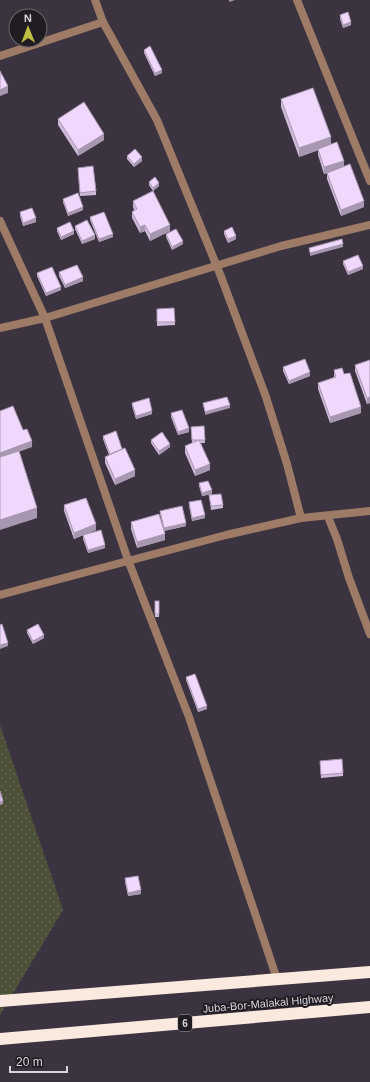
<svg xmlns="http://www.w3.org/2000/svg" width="370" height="1082" font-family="Arial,sans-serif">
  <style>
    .grass { fill: url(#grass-dots) }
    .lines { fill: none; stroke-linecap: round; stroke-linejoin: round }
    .street { stroke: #9d7b66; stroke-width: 8 }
    .highway { stroke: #fae9df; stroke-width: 12 }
    .wall { fill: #cebada }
    .shaded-wall { fill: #a897b1 }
    .building { fill: #f0d8fd; stroke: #a897b1 }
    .labels { text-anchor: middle; stroke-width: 4; stroke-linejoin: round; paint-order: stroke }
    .shield { fill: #201c22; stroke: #a29ea4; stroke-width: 1 }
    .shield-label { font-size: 10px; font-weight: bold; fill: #dad5dc }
    .street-label { font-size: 11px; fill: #dad5dc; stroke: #201c22 }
  </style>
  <defs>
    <pattern id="grass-dots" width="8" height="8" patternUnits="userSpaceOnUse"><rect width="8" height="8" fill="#4d5039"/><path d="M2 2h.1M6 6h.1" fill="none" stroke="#666855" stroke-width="1.8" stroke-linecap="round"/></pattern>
  </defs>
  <rect width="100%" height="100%" fill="#3b333f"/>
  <!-- grass -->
  <polygon class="grass" points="0,725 63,910 0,1015"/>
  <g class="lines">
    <!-- street -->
    <g class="street">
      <polyline points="95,0 103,22 157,120 220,274 266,397 287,464 301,518"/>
      <polyline points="297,0 370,181"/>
      <polyline points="0,56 103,22"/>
      <polyline points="0,221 45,318 128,560 189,717 277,979"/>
      <polyline points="0,328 45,318 281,246 370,225"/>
      <polyline points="328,517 337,539 349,578 370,634"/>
      <polyline points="0,595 226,535 301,518 370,511"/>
    </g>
    <!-- highway -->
    <g class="highway">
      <polyline points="0,1001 370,972"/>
      <polyline points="0,1039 370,1007"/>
    </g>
  </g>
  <!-- wall -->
  <g class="wall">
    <polygon points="340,15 351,25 343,28 340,19"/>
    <polygon points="144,50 162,73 155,76 144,53"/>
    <polygon points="281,99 331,144 344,167 364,207 341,216 327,179 327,173 336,170 324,174 318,155 318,150 299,157 281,107"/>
    <polygon points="58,119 104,140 78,156 58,125"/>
    <polygon points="127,156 142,161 134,167 127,159"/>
    <polygon points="78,171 96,191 96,195 80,196"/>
    <polygon points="149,182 159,186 153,191 149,185"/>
    <polygon points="63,199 83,210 68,216 63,202"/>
    <polygon points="133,201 170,231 150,241 145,231 140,233 132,218 132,212 134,210 133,207"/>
    <polygon points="20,212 36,222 23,226 20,216"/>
    <polygon points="90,217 113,237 99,242 90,220"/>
    <polygon points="75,226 95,239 82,244 75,229"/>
    <polygon points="57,228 74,234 61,240 57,231"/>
    <polygon points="224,231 236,239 228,243 224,234"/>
    <polygon points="166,234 183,244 172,250 166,237"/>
    <polygon points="343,261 363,269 348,275 343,264"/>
    <polygon points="59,272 83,281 65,288 59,276"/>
    <polygon points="37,273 61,290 46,296 37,276"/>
    <polygon points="157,309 175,322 175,325 157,326"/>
    <polygon points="370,360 370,403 367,404 355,371 355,365"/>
    <polygon points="283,367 310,376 289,384 283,371"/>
    <polygon points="334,370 344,374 361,413 330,423 318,389 318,383 334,377"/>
    <polygon points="132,403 152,414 136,419 132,406"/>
    <polygon points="171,413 189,432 178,435 171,417"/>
    <polygon points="204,426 205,443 201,443 210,470 195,476 185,453 185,446 192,443 191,427"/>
    <polygon points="103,436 122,449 135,476 115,485 105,463 105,457 109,455 103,439"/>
    <polygon points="151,440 170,447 159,455 151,443"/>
    <polygon points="199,483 212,494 202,496 199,486"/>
    <polygon points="209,495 223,505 223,508 211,510"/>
    <polygon points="189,502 205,518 192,521 189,506"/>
    <polygon points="64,505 96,530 85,535 105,548 88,553 83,539 83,535 74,539 64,511"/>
    <polygon points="160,511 186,526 164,531 165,540 137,548 131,529 131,522 163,527 160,514"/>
    <rect x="155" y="601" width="4" height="16"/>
    <polygon points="27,630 44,638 33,644 27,633"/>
    <polygon points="186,677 207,709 198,712 186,680"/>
    <polygon points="320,761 343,773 343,776 321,778"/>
    <polygon points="125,878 141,894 128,896 125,882"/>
  </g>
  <!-- shaded-wall -->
  <g class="shaded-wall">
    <polygon points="229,0 235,0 229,2"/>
    <polygon points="351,22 351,25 343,28 343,25"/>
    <polygon points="162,70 162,73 155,76 155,73"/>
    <polygon points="8,86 8,93 0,96 0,90"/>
    <polygon points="104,134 104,140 78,156 78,150"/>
    <polygon points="331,137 331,146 299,157 299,148"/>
    <polygon points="142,157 142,161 134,167 134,164"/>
    <polygon points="344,161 344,167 324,174 324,167"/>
    <polygon points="159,183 159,186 153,191 153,188"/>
    <polygon points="364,201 364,207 341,216 341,210"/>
    <polygon points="83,207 83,210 68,216 68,213"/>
    <polygon points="36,218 36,222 23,226 23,223"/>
    <polygon points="145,225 145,231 140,233 140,227"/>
    <polygon points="170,225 170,231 150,241 150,234"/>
    <polygon points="74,231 74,234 61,240 61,237"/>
    <polygon points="113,234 113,237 99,242 99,239"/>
    <polygon points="95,235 95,239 82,244 82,241"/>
    <polygon points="236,236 236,239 228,243 228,239"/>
    <polygon points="183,241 183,244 172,250 172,247"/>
    <polygon points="343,244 343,247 310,256 310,253"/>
    <polygon points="363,266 363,269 348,275 348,272"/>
    <polygon points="83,277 83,281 65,288 65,285"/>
    <polygon points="61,287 61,290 46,296 46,293"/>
    <polygon points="310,372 310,376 289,384 289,381"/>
    <polygon points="370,397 370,403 367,404 367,398"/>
    <polygon points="230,405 230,408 205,415 205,412"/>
    <polygon points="361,407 361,413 330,423 330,417"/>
    <polygon points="152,411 152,414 136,419 136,416"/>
    <polygon points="189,428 189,432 178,435 178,432"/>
    <polygon points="32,441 32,447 0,459 0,453"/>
    <polygon points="170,444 170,447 159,455 159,451"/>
    <polygon points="210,464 210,470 195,476 195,470"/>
    <polygon points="135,470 135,476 115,485 115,479"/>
    <polygon points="212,490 212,494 202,496 202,493"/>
    <polygon points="37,508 37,518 0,530 0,520"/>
    <polygon points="205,515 205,518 192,521 192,518"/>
    <polygon points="186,523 186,526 164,531 164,528"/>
    <polygon points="96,524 96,530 74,539 74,533"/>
    <polygon points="165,534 165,540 137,548 137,542"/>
    <polygon points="105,545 105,548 88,553 88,550"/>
    <polygon points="44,635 44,638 33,644 33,641"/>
    <polygon points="8,643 8,646 0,649 0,645"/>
    <polygon points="207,706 207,709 198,712 198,709"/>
    <polygon points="3,801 3,804 0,805 0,802"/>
    <polygon points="141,890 141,894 128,896 128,893"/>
  </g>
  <!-- building -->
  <g class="building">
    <polygon points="25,12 27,16 18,16"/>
    <polygon points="348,12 351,22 343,25 340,15"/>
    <polygon points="150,46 162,70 155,73 144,50"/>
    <polygon points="0,71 8,86 0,90"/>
    <polygon points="313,88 331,137 299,148 281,99"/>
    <polygon points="84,102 104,134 78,150 58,119"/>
    <polygon points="337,142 344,161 324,167 318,149"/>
    <polygon points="135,149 142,157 134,164 127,156"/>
    <polygon points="350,164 364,201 341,210 327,173"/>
    <polygon points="93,166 96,191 80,193 78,168"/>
    <polygon points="155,177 159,183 153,188 149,182"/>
    <polygon points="153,191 170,225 150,234 145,225 140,227 132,212 137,209 133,201"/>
    <polygon points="78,193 83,207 68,213 63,199"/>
    <polygon points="32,208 36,218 23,223 20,212"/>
    <polygon points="104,212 113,234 99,239 90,217"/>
    <polygon points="87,220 95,235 82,241 75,226"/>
    <polygon points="70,222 74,231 61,237 57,228"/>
    <polygon points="232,227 236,236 228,239 224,231"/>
    <polygon points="176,229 183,241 172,247 166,234"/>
    <polygon points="342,239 343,244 310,253 309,248"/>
    <polygon points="358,255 363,266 348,272 343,261"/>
    <polygon points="77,265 83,277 65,285 59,272"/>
    <polygon points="52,267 61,287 46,293 37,273"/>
    <polygon points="174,308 175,322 157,322 157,309"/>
    <polygon points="305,359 310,372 289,381 283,367"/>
    <polygon points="370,360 370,397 367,398 355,365"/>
    <polygon points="342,368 344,374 350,373 361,407 330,417 318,383 336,377 334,370"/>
    <polygon points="227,397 230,405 205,412 203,403"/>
    <polygon points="149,398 152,411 136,416 132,403"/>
    <polygon points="13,406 23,430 27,429 32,441 0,453 0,411"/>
    <polygon points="182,410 189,428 178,432 171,413"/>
    <polygon points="204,426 205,440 192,440 191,427"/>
    <polygon points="116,431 122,449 110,454 103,436"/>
    <polygon points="162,432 170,444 159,451 151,440"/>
    <polygon points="199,440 210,464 195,470 185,446"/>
    <polygon points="125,448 135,470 115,479 105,457"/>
    <polygon points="19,451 37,508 0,520 0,457"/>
    <polygon points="208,481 212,490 202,493 199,483"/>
    <polygon points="221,494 223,505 211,506 209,495"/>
    <polygon points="86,498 96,524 74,533 64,505"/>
    <polygon points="201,500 205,515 192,518 189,502"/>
    <polygon points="182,506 186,523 164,528 160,511"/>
    <polygon points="159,514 165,534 137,542 131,522"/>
    <polygon points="101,530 105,545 88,550 83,535"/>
    <rect x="155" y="601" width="4" height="13"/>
    <polygon points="2,624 8,643 0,645 0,625"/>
    <polygon points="38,624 44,635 33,641 27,630"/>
    <polygon points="195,674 207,706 198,709 186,677"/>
    <polygon points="342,759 343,773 321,775 320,761"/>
    <polygon points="0,791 3,801 0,802"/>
    <polygon points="138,876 141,890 128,893 125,878"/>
  </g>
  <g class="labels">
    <!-- shield labels -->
    <rect class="shield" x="178" y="1015" width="14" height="16" rx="3"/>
    <g class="shield-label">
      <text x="185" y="1027">6</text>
    </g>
    <!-- street labels -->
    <g class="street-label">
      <text transform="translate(268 1003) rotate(-5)" y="4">Juba-Bor-Malakal Highway</text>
    </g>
  </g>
  <!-- north arrow -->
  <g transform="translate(28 28) rotate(359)"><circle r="19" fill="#201c22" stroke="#6a666c"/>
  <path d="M0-3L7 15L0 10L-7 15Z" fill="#bdbf43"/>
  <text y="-6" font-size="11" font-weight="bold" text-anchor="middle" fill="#dad5dc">N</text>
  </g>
  <!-- scale -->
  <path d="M10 1066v6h57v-6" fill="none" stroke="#dad5dc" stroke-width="2"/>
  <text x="16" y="1066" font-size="12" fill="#dad5dc" stroke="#201c22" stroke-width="3" paint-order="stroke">20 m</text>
</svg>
